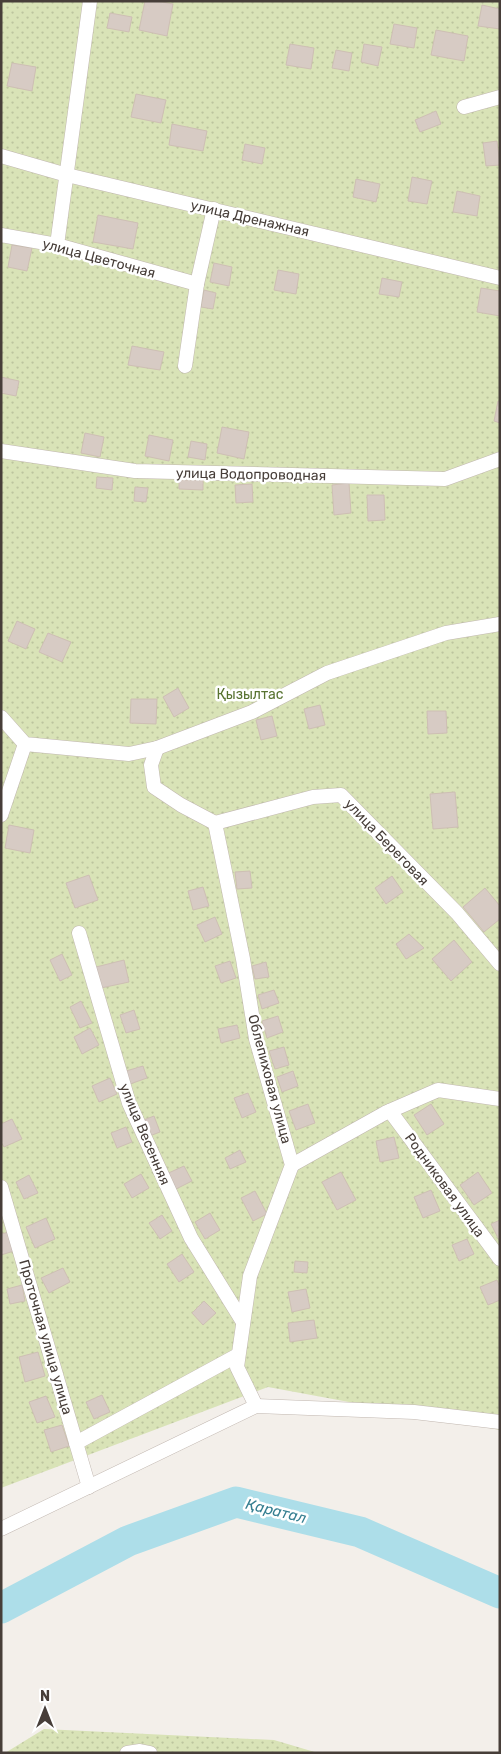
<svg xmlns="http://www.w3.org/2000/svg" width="501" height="1754" font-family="Rubik,sans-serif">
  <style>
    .park { fill: url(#park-dots) }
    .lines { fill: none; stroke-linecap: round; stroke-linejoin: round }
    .river { stroke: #addee9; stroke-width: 31 }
    .building { fill: #d7cbc4; stroke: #cebfb4 }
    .street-casing { stroke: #c1b7b0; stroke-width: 15 }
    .street { stroke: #fff; stroke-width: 14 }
    .labels { text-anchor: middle; stroke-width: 5; stroke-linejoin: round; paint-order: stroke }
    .street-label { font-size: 14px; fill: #473e39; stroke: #fff }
    .park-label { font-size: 14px; fill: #587331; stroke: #fff }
    .water-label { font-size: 15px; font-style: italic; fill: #367f91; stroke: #fff }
  </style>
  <defs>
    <pattern id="park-dots" width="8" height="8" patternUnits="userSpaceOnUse" patternTransform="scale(1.25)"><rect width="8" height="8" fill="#d9e3b7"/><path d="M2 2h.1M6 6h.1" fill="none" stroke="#bcc49e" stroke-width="1.8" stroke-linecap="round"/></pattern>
  </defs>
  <rect width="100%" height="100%" fill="#f3efea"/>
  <!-- park -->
  <g class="park">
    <polygon points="1,1 500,1 500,1430 268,1387 1,1488"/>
    <polygon points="44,1729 274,1740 318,1753 5,1753"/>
  </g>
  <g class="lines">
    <!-- river -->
    <polyline class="river" points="1,1608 128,1541 236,1502 360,1532 500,1593"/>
  </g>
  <!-- building -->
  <g class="building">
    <polygon points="145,1 157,1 173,4 167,36 139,30"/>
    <polygon points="482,5 500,9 500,29 478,26"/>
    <polygon points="110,13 132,17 129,32 107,28"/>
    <polygon points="394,24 417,28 414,48 390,44"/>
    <polygon points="436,30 468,36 464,61 431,55"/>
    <polygon points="290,44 314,48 311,69 286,65"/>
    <polygon points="364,44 382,47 378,66 361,62"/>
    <polygon points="336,50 352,53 349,71 332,68"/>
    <polygon points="12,63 36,67 32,91 7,86"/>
    <polygon points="136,94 166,100 161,123 131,117"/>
    <polygon points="436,111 441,124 420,132 415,120"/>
    <polygon points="172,124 207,131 203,151 169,145"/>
    <polygon points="497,141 500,165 486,166 483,143"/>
    <polygon points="245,144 265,148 262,164 242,160"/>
    <polygon points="412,177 432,181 427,204 408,201"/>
    <polygon points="356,179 380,184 376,202 353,197"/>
    <polygon points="457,191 480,196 477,216 453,212"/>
    <polygon points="98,215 138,223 133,249 93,242"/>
    <polygon points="12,245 32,248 27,271 8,267"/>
    <polygon points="214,263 232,267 229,286 210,282"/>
    <polygon points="278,270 299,274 296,294 274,290"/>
    <polygon points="382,278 402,282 399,297 379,294"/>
    <polygon points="481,288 500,291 500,316 477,312"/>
    <polygon points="204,290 216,293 213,309 201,307"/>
    <polygon points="132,346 164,352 160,370 128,365"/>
    <polygon points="1,377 19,381 16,396 1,393"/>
    <polygon points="498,401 500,401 500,423 494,421"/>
    <polygon points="222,427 249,432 244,459 217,453"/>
    <polygon points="85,433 104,437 100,457 81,453"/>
    <polygon points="149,435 173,440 169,461 145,456"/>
    <polygon points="191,441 207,444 205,460 188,457"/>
    <polygon points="97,477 113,478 112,490 96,488"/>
    <polygon points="179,480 203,480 203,490 179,489"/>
    <polygon points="349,483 351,513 334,515 332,485"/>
    <polygon points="252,484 253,502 236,503 235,485"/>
    <polygon points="135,487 148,488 146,502 134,501"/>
    <polygon points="367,495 384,495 385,520 368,521"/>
    <polygon points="17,621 35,629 26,649 8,641"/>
    <polygon points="48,633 71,642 62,662 39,652"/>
    <polygon points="178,688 189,708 174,717 163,697"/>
    <polygon points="131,699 157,699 156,724 130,723"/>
    <polygon points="320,705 325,725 309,729 304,709"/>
    <polygon points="427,711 446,711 447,733 428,734"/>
    <polygon points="272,716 277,736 261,740 256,720"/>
    <polygon points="455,792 458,827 433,829 430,794"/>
    <polygon points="9,825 34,830 30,853 5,848"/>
    <polygon points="250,871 252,888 237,889 235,872"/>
    <polygon points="89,875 98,900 75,908 66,883"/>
    <polygon points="392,876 403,892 386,904 375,888"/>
    <polygon points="203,887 209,906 193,910 188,891"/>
    <polygon points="485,888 500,906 500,919 484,932 463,907"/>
    <polygon points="215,917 222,934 205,942 197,925"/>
    <polygon points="409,934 424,948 406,959 396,944"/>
    <polygon points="454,940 472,962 451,981 432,959"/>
    <polygon points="62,954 72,975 60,981 50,960"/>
    <polygon points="124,960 129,982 101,988 96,967"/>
    <polygon points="230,961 236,978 221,983 215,966"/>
    <polygon points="266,962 269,977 255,979 252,966"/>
    <polygon points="274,990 279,1003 262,1009 258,995"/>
    <polygon points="81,1001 92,1023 80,1028 70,1007"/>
    <polygon points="134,1010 140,1029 126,1033 120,1015"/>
    <polygon points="278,1016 283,1032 267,1038 262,1021"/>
    <polygon points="237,1025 240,1038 221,1043 218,1029"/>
    <polygon points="90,1028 99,1045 82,1054 74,1037"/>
    <polygon points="284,1047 289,1065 275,1069 269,1051"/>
    <polygon points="143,1066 147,1078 130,1084 126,1071"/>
    <polygon points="293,1071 298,1086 282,1092 277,1077"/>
    <polygon points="110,1078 117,1094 99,1102 92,1086"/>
    <polygon points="248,1093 256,1112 242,1118 234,1098"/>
    <polygon points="308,1104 315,1123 296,1130 289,1111"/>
    <polygon points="431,1104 444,1124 427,1135 414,1115"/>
    <polygon points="154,1116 160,1132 147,1137 141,1121"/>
    <polygon points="12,1119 22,1139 4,1147 1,1142 1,1124"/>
    <polygon points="126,1127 132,1142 117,1148 111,1133"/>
    <polygon points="394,1137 399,1158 380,1162 376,1141"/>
    <polygon points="240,1150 246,1162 230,1169 225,1158"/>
    <polygon points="184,1166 192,1181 172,1191 164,1175"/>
    <polygon points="341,1172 356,1200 337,1210 322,1182"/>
    <polygon points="478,1172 492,1193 474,1205 460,1185"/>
    <polygon points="141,1174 149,1188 132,1198 124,1184"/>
    <polygon points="29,1175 38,1193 24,1199 16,1182"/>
    <polygon points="431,1190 440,1211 423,1218 414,1197"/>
    <polygon points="255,1191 267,1214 253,1221 241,1198"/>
    <polygon points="210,1213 220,1230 205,1239 195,1222"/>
    <polygon points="162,1215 172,1231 160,1239 149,1223"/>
    <polygon points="46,1218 55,1239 35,1248 26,1227"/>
    <polygon points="500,1220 500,1239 499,1240 491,1224"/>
    <polygon points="9,1232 14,1251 1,1255 1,1234"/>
    <polygon points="467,1239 474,1254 459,1261 452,1245"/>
    <polygon points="182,1254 194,1272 179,1282 167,1264"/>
    <polygon points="295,1261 308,1262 307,1273 294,1272"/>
    <polygon points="63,1268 70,1282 49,1293 41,1278"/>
    <polygon points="497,1280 500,1287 500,1300 488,1305 480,1287"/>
    <polygon points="22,1285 25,1301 10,1304 7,1289"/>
    <polygon points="306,1289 310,1308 292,1312 288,1292"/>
    <polygon points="204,1301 216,1313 203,1325 192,1313"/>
    <polygon points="314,1320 317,1338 290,1342 288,1323"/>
    <polygon points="38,1352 45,1376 25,1382 19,1357"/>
    <polygon points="102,1395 110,1412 94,1419 86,1402"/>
    <polygon points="46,1396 55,1417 37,1423 29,1402"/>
    <polygon points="62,1425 69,1446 51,1452 44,1430"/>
  </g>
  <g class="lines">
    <!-- street casing -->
    <g class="street-casing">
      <g id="street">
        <polyline points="464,107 500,97"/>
        <polyline points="1,156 67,175 500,278"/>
        <polyline points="1,235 57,245 197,284"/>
        <polyline points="57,245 90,1"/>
        <polyline points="185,366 197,284 214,209"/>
        <polyline points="1,451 135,471 445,479 500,459"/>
        <polyline points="1,717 25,744 129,754 157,748 252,712 327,673 446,633 500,624"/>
        <polyline points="157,748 151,765 154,787 181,805 215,823 243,959 256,1039 292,1165 250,1276 237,1367 256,1406"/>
        <polyline points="1,815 25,744"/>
        <polyline points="215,823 313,797 341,795 457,913 500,964"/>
        <polyline points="79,933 129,1103 191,1238 243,1322"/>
        <polyline points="390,1111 500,1259"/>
        <polyline points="292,1165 385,1113 438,1090 500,1099"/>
        <polyline points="1,1187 89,1487"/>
        <polyline points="76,1443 238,1355"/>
        <polyline points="1,1529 256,1406 414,1412 500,1422"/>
        <polyline points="127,1753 140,1751 150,1753"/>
      </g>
    </g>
    <!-- street -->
    <use href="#street" class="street"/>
  </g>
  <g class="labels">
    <!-- street labels -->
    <g class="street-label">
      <text transform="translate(250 218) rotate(13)" y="5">улица Дренажная</text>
      <text transform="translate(99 258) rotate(15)" y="5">улица Цветочная</text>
      <text transform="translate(251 474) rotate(1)" y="5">улица Водопроводная</text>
      <text transform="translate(387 842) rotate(46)" y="5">улица Береговая</text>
      <text transform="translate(270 1079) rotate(75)" y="5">Облепиховая улица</text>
      <text transform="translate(145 1134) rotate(67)" y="5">улица Весенняя</text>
      <text transform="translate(445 1185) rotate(54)" y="5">Родниковая улица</text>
      <text transform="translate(46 1337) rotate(74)" y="5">Проточная улица улица</text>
    </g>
    <!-- park labels -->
    <g class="park-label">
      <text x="250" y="699">Қызылтас</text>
    </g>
    <!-- water labels -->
    <g class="water-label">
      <text transform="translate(276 1511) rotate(14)" y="5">Қаратал</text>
    </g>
  </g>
  <!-- border -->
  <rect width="501" height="1754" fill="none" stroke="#473e39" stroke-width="5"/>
  <!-- north arrow -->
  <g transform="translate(45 1709)" stroke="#ffffff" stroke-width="4" paint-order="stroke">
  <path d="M0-4L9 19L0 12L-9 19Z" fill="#473e39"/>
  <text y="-8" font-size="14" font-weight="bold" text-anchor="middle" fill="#473e39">N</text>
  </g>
</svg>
